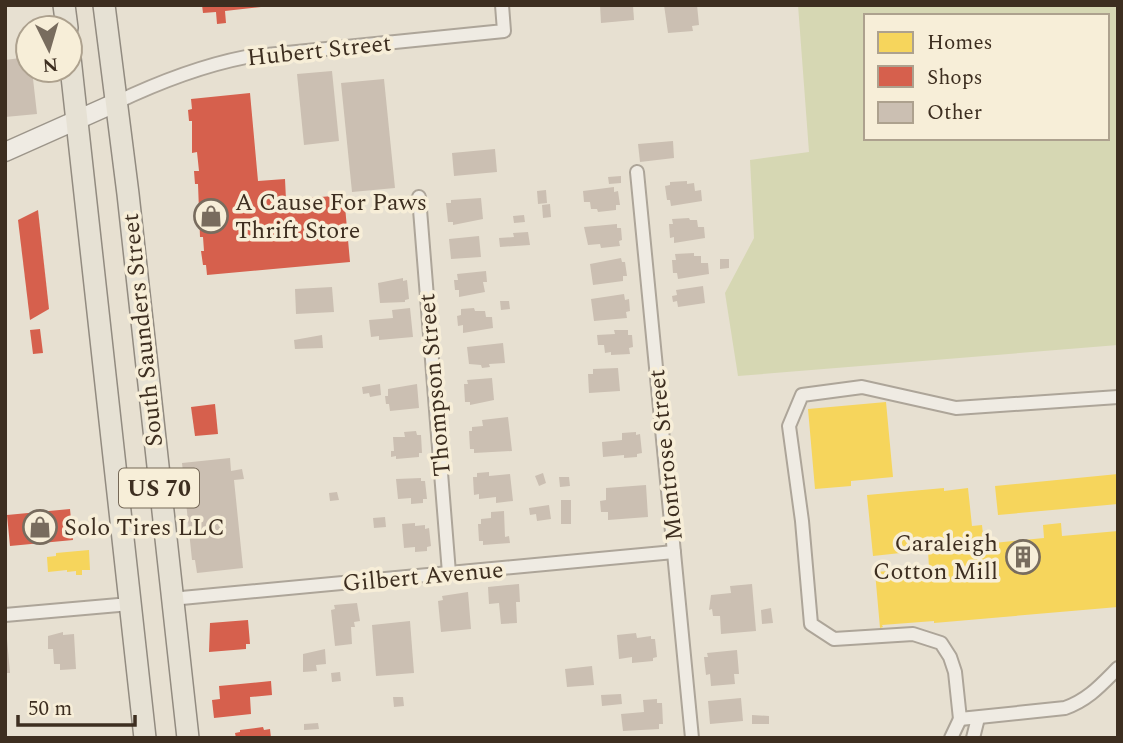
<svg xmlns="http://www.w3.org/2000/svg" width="1123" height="743" font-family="Spectral,serif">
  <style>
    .green { fill: #d6d7b3; fill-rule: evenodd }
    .homes { fill: #f6d55c }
    .shops { fill: #d6604d }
    .building { fill: #cbbfb2 }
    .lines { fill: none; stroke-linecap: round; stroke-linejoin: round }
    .street-casing { stroke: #ada599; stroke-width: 16 }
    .secondary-casing { stroke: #9c958a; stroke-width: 21 }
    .primary-casing { stroke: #928b80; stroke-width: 24 }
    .street { stroke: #efebe3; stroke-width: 12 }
    .secondary { stroke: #efebe3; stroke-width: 18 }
    .primary { stroke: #e6e1d4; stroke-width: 21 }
    .labels { text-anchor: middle; stroke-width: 7; stroke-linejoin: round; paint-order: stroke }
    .shield { fill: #f7eed8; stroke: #756857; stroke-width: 2 }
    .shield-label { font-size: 23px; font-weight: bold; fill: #3d2e20 }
    .street-label { font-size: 24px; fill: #3d2e20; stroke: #f7eed8 }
    .poi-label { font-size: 24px; fill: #3d2e20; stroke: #f7eed8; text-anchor: start }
  </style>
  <rect width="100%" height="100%" fill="#e7e0d1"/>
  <!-- green -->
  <path class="green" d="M 798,5 L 1118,5 L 1118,345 L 738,376 L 725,293 L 754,238 L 750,160 L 809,152 ZM 866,16 L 1107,16 L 1107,138 L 866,138 Z"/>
  <!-- homes -->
  <g class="homes">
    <polygon points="886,402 893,477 851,481 851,486 815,489 808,409"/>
    <polygon points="1118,474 1118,504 998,515 995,486"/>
    <polygon points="944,488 944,491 968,488 972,526 982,525 984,544 1044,538 1043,525 1061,523 1062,536 1118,531 1118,607 934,623 934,621 882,625 883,627 880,628 875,572 929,568 928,550 873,556 867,495"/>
    <polygon points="89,550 90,570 82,570 82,575 76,575 76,571 67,572 67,570 48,572 47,557 56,556 56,553"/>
  </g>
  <!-- shops -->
  <g class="shops">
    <polygon points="202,5 261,5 261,7 225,11 226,23 217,24 216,12 203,13"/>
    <polygon points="250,93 258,181 285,179 286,200 344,195 350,262 207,275 206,265 203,265 201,251 204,251 203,237 200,237 198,184 195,184 194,171 199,171 197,152 192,153 192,121 189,121 188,110 192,109 191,99"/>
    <polygon points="38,210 49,309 30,320 18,220"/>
    <polygon points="40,329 43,353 33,354 30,330"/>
    <polygon points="215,404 218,434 195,436 191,407"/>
    <polygon points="70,509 73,540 10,546 7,515"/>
    <polygon points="248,620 250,644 246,644 246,649 209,652 210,623"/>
    <polygon points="271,681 272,695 250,697 251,714 214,718 212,700 220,699 219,686"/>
    <polygon points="263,727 264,730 270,729 271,738 236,738 235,733 240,732 240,730"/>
  </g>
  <!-- building -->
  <g class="building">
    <polygon points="600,5 633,5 634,20 601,23"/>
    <polygon points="664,5 697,5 699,25 692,26 693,31 668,33"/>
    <polygon points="28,57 28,70 32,70 37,114 5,117 5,60"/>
    <polygon points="332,71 339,141 304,145 297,74"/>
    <polygon points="384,79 395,188 352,192 341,83"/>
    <polygon points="673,141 674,158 640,162 638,144"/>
    <polygon points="495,149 497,172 454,176 452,153"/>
    <polygon points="621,176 621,183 609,184 608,177"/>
    <polygon points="687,181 687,184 694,183 695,191 701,190 702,201 671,206 670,200 667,200 665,186 670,185 670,182"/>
    <polygon points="614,187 614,192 618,191 620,205 616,205 616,210 598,212 597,209 591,209 590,202 584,202 583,191"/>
    <polygon points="546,190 547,203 538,204 537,191"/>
    <polygon points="481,198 483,219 453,225 453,222 448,222 446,203 451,203 451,200"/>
    <polygon points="550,204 551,217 543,218 542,205"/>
    <polygon points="524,215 525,222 514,223 513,216"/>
    <polygon points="689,218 690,220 697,220 698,227 704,227 705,238 674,243 674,237 670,238 669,224 673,224 672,219"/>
    <polygon points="617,224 617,228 621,228 622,240 619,241 620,246 601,248 600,244 588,245 584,227"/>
    <polygon points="528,232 530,245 500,247 499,238 514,237 513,233"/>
    <polygon points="479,236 481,257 451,259 449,239"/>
    <polygon points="694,253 694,256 701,256 701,263 708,263 709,274 678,279 677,273 673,273 672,260 676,260 675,254"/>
    <polygon points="621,258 622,262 625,262 627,276 623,276 623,281 593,285 590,264"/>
    <polygon points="720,259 729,259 729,268 720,269"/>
    <polygon points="486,271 487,282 483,282 485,292 459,297 459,290 455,290 454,280 458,280 457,274"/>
    <polygon points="403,278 403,281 407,280 409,299 405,300 405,302 380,303 378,283"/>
    <polygon points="703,286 705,303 678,307 677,301 673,302 672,296 677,295 676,290"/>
    <polygon points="332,287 334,312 296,314 295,289"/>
    <polygon points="624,294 625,300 629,299 630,311 626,312 627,318 594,321 591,299"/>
    <polygon points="500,301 509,301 510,309 501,310"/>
    <polygon points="410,308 413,337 379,340 379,336 371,337 369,320 393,318 392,310"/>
    <polygon points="474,308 475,311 485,311 486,317 492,317 493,328 463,333 463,325 458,326 457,316 461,315 461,309"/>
    <polygon points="614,330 628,330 628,335 632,335 633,347 629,348 630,354 611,355 611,352 605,353 604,345 598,345 597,335 615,334"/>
    <polygon points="322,335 323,348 295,349 294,340"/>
    <polygon points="503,343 505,363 489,364 490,367 482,368 481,365 469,364 467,347"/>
    <polygon points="618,368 620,391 589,393 588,374 593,374 593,369"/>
    <polygon points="492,378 494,400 470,405 470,402 465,402 464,384 468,384 467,380"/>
    <polygon points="380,384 381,395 370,397 369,393 363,394 362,387"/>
    <polygon points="417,384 419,408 390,411 389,404 386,404 385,396 388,396 388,389"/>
    <polygon points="508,417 512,451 474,453 474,449 470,449 469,431 472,431 472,427 483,426 482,420"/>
    <polygon points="416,431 417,435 421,435 422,453 419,453 419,457 396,459 396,456 391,457 391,451 394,451 393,437 405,437 404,432"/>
    <polygon points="636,432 636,435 640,434 642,453 637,454 637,457 624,458 624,455 603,457 602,442 622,440 622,433"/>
    <polygon points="230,458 231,471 242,469 244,479 234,480 243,568 197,573 195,560 192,560 182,463"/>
    <polygon points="489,472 489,476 510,474 513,501 496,503 496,497 479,499 479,494 474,495 473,477 477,477 477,473"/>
    <polygon points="543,473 546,483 539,486 535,476"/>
    <polygon points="559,477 569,477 570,486 560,487"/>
    <polygon points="421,478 421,481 425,481 427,499 423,499 423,503 411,504 411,498 398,499 396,479"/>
    <polygon points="646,485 648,517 608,520 608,512 601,512 600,501 606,500 606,488"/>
    <polygon points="337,492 339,500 330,501 329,493"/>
    <rect x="561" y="500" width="10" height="24"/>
    <polygon points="549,505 551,519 537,521 536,514 530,515 529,508"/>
    <polygon points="504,511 505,537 509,536 510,543 483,545 483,541 479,541 478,524 481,524 481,519 491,518 491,512"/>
    <polygon points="385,517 386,527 374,528 373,518"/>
    <polygon points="415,523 415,526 425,525 425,529 429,528 431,546 427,547 427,551 415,552 415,547 404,548 402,524"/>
    <polygon points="519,584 520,602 516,602 517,623 501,624 499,603 489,604 488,587"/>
    <polygon points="752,584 756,631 721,634 720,616 713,616 712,609 709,610 711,595 731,593 730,586"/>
    <polygon points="468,592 471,629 441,632 438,601 443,600 442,596"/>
    <polygon points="357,603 360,621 354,622 355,627 351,627 352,644 335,646 331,610 335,609 334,605"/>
    <polygon points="771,608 773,623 762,624 761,610"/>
    <polygon points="410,621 414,673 376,676 372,625"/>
    <polygon points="63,632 63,635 74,634 76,669 60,670 60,664 54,664 53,649 48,649 48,636"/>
    <polygon points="636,633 637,638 651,636 651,639 655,639 657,657 653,658 653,661 632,663 632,657 619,659 617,635"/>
    <polygon points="5,639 7,639 10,673 5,673"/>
    <polygon points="325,649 326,664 316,665 317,671 303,672 303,654"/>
    <polygon points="737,650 739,674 734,674 735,684 711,686 710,674 706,675 704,657 708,657 707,653"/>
    <polygon points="592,666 594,685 567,687 565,669"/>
    <polygon points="340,672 341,681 332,682 331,673"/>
    <polygon points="621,694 622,704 602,706 601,695"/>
    <polygon points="393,697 403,697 404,706 394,707"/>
    <polygon points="741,698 743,721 710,724 708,701"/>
    <polygon points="657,699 657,703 662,703 663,724 659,724 659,729 623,731 621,714 644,712 643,700"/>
    <polygon points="752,715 769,716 769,724 752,724"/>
    <polygon points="318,723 319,729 304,730 304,724"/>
  </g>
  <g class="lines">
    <!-- street casing -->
    <g class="street-casing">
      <g id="street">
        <path d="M 115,103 C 157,83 200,66 246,57 L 504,31 L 502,5"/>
        <polyline points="637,172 692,738"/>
        <polyline points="419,197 449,573"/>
        <path d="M 1118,397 L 956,408 L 862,387 L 802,395 L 789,426 L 802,521 L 811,624 L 834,639 L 913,634 L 941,643 L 950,657 L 955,672 L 960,719 L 1065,708 C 1088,700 1101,685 1118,668"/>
        <polyline points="171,599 674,552"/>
        <polyline points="5,615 130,604"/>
        <polyline points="951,738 960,719"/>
        <polyline points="973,738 978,718"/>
      </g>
    </g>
    <!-- secondary casing -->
    <g class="secondary-casing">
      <polyline id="secondary" points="5,152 115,103"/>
    </g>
    <!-- primary casing -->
    <g class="primary-casing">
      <g id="primary">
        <polyline points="64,5 67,28"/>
        <polyline points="104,5 128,194 188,738"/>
        <polyline points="70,58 145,738"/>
      </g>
    </g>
    <!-- street -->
    <use href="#street" class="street"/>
    <!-- secondary -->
    <use href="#secondary" class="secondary"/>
    <!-- primary -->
    <use href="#primary" class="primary"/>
  </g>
  <!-- icons -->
  <defs>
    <g id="shop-ring" transform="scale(1.75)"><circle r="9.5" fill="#f7eed8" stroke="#786c5e" stroke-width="1.5"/><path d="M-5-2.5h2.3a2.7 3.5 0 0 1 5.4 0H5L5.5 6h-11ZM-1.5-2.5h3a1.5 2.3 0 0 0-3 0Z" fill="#786c5e"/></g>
    <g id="building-ring" transform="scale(1.75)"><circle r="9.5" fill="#f7eed8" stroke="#786c5e" stroke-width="1.5"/><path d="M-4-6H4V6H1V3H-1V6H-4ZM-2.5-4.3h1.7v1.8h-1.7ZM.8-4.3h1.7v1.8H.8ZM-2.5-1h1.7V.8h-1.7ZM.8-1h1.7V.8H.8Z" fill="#786c5e"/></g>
  </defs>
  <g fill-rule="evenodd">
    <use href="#shop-ring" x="211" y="216"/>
    <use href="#shop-ring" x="40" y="527"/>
    <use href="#building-ring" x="1023" y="557"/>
  </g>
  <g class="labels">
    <!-- shield labels -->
    <rect class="shield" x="119" y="468.5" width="80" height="39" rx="5"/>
    <g class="shield-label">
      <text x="159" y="496">US 70</text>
    </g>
    <!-- street labels -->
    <g class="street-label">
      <text transform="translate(319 50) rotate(-6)" y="8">Hubert Street</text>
      <text transform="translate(142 330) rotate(-96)" y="8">South Saunders Street</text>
      <text transform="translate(434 385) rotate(-95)" y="8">Thompson Street</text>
      <text transform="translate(665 455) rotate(-96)" y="8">Montrose Street</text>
      <text transform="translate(423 576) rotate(-5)" y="8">Gilbert Avenue</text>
    </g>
    <!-- poi labels -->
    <g class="poi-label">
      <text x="235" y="210">A Cause For Paws<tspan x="235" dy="28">Thrift Store</tspan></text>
      <text x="64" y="535">Solo Tires LLC</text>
      <text x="998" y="551" text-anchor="end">Caraleigh<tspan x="998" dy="28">Cotton Mill</tspan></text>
    </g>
  </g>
  <!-- border -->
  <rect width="1123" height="743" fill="none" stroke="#3d2e20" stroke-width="14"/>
  <!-- legend -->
  <rect x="864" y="14" width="245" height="126" fill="#f7eed8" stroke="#ada18e" stroke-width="2"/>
  <rect x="878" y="32" width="35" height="21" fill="#f6d55c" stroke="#ada18e" stroke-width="2"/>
  <text x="927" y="49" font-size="21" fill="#3d2e20">Homes</text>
  <rect x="878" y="66" width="35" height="21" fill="#d6604d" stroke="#ada18e" stroke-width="2"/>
  <text x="927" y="84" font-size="21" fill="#3d2e20">Shops</text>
  <rect x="878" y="102" width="35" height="21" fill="#cbbfb2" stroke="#ada18e" stroke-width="2"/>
  <text x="927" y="119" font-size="21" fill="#3d2e20">Other</text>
  <!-- north arrow -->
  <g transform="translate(49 49) rotate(175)"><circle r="33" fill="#f7eed8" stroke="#ada18e" stroke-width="2"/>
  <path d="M0-5L12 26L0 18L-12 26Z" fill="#786c5e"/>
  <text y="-10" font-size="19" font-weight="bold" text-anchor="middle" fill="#3d2e20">N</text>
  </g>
  <!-- scale -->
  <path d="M18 715v10h117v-10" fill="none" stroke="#3d2e20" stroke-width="3.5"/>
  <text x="28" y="715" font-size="21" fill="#3d2e20" stroke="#f7eed8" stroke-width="5" paint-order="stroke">50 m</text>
</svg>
